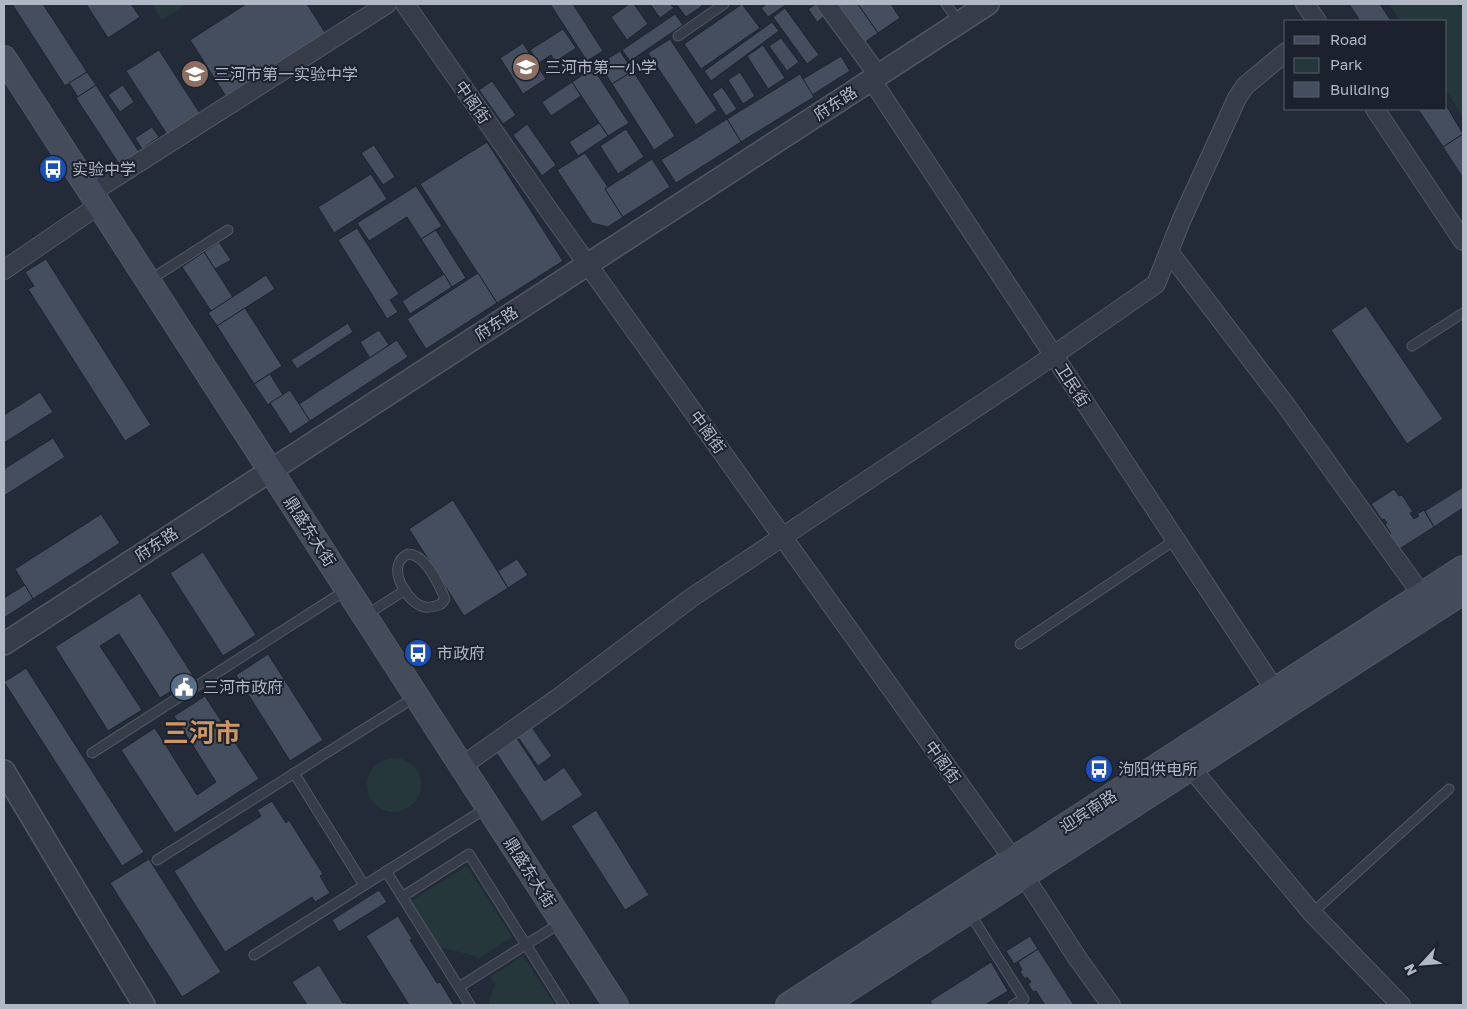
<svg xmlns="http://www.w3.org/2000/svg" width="1467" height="1009" font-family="'Golos Text','Noto Sans SC',sans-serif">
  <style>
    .green { fill: #25373a }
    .building { fill: #444e5e; stroke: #1d2430 }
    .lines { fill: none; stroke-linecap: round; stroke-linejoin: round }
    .service-casing { stroke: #515864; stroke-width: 11 }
    .minor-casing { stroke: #515864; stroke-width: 20 }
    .tertiary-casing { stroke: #515864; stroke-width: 24 }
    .secondary-casing { stroke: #515864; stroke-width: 26 }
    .service { stroke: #363d49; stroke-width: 9 }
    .minor { stroke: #363d49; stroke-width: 18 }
    .tertiary { stroke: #363d49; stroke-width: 21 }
    .secondary { stroke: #444c5c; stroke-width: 24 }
    .labels { text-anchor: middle; stroke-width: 4; stroke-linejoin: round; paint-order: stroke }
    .poi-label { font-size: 16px; fill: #b1b8c5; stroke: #1b222e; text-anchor: start }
    .street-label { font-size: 16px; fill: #b1b8c5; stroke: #1b222e }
    .town-label { font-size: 26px; font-weight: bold; fill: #ce9663; stroke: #1b222e }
  </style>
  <rect width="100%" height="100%" fill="#232b39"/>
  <!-- green -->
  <g class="green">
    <polygon points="151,4 188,4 162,20"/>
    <polygon points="1389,4 1457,4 1463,11 1463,117 1446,90 1446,21 1401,21"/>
    <circle cx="394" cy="785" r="27"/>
    <polygon points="467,866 512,937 478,959 476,956 443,948 439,950 409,902"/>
    <polygon points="523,956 555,1005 488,1005 495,984 490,977"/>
  </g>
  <!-- building -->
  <g class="building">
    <polygon points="12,4 43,4 87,72 65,86"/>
    <polygon points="86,4 131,4 140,17 108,38"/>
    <polygon points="246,4 307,4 326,34 227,98 190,40"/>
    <polygon points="550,4 573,4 603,51 587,61"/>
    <polygon points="629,4 634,4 648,24 627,40 611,17"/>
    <polygon points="650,4 670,4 674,8 660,18"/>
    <polygon points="676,4 701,4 702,6 686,17"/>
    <polygon points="742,4 760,28 701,69 684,44"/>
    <polygon points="767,4 787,4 768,17 761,8"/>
    <polygon points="816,4 818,4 826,15 817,22 808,9"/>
    <polygon points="837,4 858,4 878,33 864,43"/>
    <polygon points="858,4 891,4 900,18 878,33"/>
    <polygon points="1349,4 1380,4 1391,21 1360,21"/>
    <polygon points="785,8 819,55 807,64 773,17"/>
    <polygon points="675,14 683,25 630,61 622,50"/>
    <polygon points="772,22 779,31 711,81 704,71"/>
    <polygon points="563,29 576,48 555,62 551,55 539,63 530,50"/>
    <polygon points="781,38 799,62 787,71 769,46"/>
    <polygon points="670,39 717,110 696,125 648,53"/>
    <polygon points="523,43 546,79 523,94 500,58"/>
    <polygon points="763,45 785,78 768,89 747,56"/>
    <polygon points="159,50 201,115 168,136 126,71"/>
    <polygon points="620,51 633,71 612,84 599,64"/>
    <polygon points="841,56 850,71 812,95 803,79"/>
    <polygon points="593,68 629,123 608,136 572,82"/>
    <polygon points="633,71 675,136 654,150 612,84"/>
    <polygon points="87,72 96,85 78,97 69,83"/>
    <polygon points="740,72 755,96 743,104 728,80"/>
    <polygon points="800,74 814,97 741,142 727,119"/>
    <polygon points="492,81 516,115 503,124 479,90"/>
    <polygon points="572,82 581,96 551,116 542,102"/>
    <polygon points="96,85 141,155 121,167 76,98"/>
    <polygon points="123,85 134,102 120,112 108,95"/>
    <polygon points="722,87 737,109 726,116 712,94"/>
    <polygon points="1446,105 1463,134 1443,147 1418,109 1446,109"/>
    <polygon points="727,119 741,142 676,183 661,160"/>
    <polygon points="599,123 608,136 578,156 569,142"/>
    <polygon points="527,124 556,165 542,176 513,135"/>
    <polygon points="152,127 159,137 142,149 135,138"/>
    <polygon points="626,129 644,157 618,174 600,146"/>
    <polygon points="1463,134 1463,178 1443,147"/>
    <polygon points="487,142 563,261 497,303 420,184"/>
    <polygon points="374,145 395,177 383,185 361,153"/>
    <polygon points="585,153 608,187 605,189 623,217 608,227 592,223 557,170"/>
    <polygon points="652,159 670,187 623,217 605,189"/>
    <polygon points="371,174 387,199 334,233 318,207"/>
    <polygon points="416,186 442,226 421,239 407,217 369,241 357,223"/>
    <polygon points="357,228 399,294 390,300 398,312 387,319 338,240"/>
    <polygon points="436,230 466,278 452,287 421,239"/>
    <polygon points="219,242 231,260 215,269 204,252"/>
    <polygon points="204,252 233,297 211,311 182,267"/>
    <polygon points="46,259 151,425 125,441 28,289 34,286 25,272"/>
    <polygon points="478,273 497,303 426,349 407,319"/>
    <polygon points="444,274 452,287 410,314 402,301"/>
    <polygon points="266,275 275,289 217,326 208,313"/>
    <polygon points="1366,306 1443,419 1407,444 1331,330"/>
    <polygon points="245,308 282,366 254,384 217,326"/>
    <polygon points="348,323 353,332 297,369 291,360"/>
    <polygon points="379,330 389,345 370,358 360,342"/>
    <polygon points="397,340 408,357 310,421 299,404"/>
    <polygon points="270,374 283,395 268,405 254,384"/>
    <polygon points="290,390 310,421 290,434 270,403"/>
    <polygon points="40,392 53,412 4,443 4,415"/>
    <polygon points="53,438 65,457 4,496 4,469"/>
    <polygon points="1463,487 1463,508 1434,527 1425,511"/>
    <polygon points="1394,489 1399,496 1402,495 1413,512 1410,513 1414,519 1419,516 1417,514 1424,510 1434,527 1398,550 1389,535 1391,534 1385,524 1387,523 1384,519 1382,520 1371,504"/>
    <polygon points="453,500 508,588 464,616 409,529"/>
    <polygon points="101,514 120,543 33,599 15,569"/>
    <polygon points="203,552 256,635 223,656 170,573"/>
    <polygon points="517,559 528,575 508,588 498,571"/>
    <polygon points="25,585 33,599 4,618 4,598"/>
    <polygon points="140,593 194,677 160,698 119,634 100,646 142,710 108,731 55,647"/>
    <polygon points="268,654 323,740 290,761 236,675"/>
    <polygon points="26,668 144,852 122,866 4,682"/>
    <polygon points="205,696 259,779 175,833 121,750 155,728 197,795 216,782 174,716"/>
    <polygon points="531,726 552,756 538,766 517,736"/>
    <polygon points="516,737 545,781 564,767 583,795 542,822 495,751"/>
    <polygon points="272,801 286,823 289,820 323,874 320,876 330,893 315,902 312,897 225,952 174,871 261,816 257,810"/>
    <polygon points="596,810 649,895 625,910 571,826"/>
    <polygon points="149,859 221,972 182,997 110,883"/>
    <polygon points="379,890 387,902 339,932 332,920"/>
    <polygon points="398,916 412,939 410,940 437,983 440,982 454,1005 409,1005 366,936"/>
    <polygon points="1030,936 1038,949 1014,964 1006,951"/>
    <polygon points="1038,949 1074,1005 1045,1005 1036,991 1033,992 1028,984 1031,982 1027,977 1025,979 1020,972 1022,970 1018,962"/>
    <polygon points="991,962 1008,991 985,1005 933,1005 930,1001"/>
    <polygon points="319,965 343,1003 345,1002 347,1005 307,1005 292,982"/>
  </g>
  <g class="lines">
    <!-- service casing -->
    <g class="service-casing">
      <g id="service">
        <polyline points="946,4 959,22"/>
        <polyline points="678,36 724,4"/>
        <polyline points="148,281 228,230"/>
        <polyline points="1412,346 1463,313"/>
        <path d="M 408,554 C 425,554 439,584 445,599 L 441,604 C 436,606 431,608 425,607 C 407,604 384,565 408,554 Z"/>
        <polyline points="365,616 405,590"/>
        <polyline points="1020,644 1175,540"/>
        <polyline points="92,753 346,590"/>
        <polyline points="294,773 364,885"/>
        <polyline points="157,860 415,697"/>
        <polyline points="386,871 470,1005"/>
        <polyline points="402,897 469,854 564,1005"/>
        <polyline points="969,912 1024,999 1013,1005"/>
        <polyline points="1312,913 1449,789"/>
        <polyline points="254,955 488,807"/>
        <polyline points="459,987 562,922"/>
      </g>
    </g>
    <!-- minor casing -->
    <g class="minor-casing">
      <g id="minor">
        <polyline points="405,4 548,209 1013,859"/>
        <polyline points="826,4 878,75"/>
        <polyline points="1305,4 1317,21"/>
        <polyline points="871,79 1275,690"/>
        <polyline points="1375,109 1463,241"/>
        <polyline points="91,193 387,4"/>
        <polyline points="1169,252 1285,404 1422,595"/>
        <polyline points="4,270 99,205"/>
        <polyline points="462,766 558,698 691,598 1028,373 1156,284 1181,221 1237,98 1245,86 1286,52"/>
        <polyline points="1191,768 1312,913 1401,1005"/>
        <polyline points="1024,876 1078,959 1111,1005"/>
      </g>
    </g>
    <!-- tertiary casing -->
    <g class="tertiary-casing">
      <g id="tertiary">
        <polyline points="4,644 988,4"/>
        <polyline points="4,771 144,1005"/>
      </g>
    </g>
    <!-- secondary casing -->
    <g class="secondary-casing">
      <g id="secondary">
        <polyline points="4,58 616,1005"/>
        <polyline points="788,1005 1463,568"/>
        <polyline points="824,1005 1463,592"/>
      </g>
    </g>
    <!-- service -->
    <use href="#service" class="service"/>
    <!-- minor -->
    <use href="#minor" class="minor"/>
    <!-- tertiary -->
    <use href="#tertiary" class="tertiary"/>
    <!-- secondary -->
    <use href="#secondary" class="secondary"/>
  </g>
  <!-- icons -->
  <defs>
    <g id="school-disc" transform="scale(1.4375)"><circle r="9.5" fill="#8d6e63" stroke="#1b222e"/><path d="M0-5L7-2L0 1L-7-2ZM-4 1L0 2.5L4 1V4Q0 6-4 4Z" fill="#fff"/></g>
    <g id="bus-disc" transform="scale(1.4375)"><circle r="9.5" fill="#1a4fb4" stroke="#1b222e"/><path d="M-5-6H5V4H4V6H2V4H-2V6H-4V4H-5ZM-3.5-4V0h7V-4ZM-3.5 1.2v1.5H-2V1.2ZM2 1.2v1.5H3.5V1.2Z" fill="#fff"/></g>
    <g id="civic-disc" transform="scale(1.4375)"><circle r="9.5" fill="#5c6f8a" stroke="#1b222e"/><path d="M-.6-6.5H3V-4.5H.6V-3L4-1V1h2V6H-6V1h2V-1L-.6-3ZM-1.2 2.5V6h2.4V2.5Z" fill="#fff"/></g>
  </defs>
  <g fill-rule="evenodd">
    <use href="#school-disc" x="526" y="67"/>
    <use href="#school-disc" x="195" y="74"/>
    <use href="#bus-disc" x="53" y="169"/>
    <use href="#bus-disc" x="418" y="653"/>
    <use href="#civic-disc" x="184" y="687"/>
    <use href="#bus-disc" x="1099" y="769"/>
  </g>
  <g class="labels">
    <!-- poi labels -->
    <g class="poi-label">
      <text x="545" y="73">三河市第一小学</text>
      <text x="214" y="80">三河市第一实验中学</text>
      <text x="72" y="175">实验中学</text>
      <text x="437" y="659">市政府</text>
      <text x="203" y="693">三河市政府</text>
      <text x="1118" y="775">泃阳供电所</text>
    </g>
    <!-- street labels -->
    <g class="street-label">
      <text transform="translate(473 102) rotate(55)" y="6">中阁街</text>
      <text transform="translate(835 103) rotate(-33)" y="6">府东路</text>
      <text transform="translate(496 323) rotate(-33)" y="6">府东路</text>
      <text transform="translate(1073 385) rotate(57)" y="6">卫民街</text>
      <text transform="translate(708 432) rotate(54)" y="6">中阁街</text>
      <text transform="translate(310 531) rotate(57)" y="6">鼎盛东大街</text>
      <text transform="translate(156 544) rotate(-33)" y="6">府东路</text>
      <text transform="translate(943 762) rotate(54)" y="6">中阁街</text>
      <text transform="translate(1088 811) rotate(-33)" y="6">迎宾南路</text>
      <text transform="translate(530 872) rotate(57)" y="6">鼎盛东大街</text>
    </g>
    <!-- town labels -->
    <g class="town-label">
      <text x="202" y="742">三河市</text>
    </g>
  </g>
  <!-- border -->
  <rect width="1467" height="1009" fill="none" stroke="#b1b8c5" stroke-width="10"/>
  <!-- legend -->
  <rect x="1284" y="20" width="162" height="90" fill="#1b222e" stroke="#575e6a"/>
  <rect x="1294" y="36" width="25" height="8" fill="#444c5c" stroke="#575e6a"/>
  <text x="1330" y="45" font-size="15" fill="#b1b8c5">Road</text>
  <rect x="1294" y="58" width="25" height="15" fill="#25373a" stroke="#575e6a"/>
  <text x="1330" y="70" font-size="15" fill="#b1b8c5">Park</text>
  <rect x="1294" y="82" width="25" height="15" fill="#444e5e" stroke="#575e6a"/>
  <text x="1330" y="95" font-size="15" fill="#b1b8c5">Building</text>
  <!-- north arrow -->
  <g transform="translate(1422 964) rotate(244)" stroke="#1b222e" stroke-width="4" paint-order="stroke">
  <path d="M0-4L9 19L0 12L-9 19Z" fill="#b1b8c5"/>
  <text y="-8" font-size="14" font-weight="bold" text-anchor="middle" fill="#b1b8c5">N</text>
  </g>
</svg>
